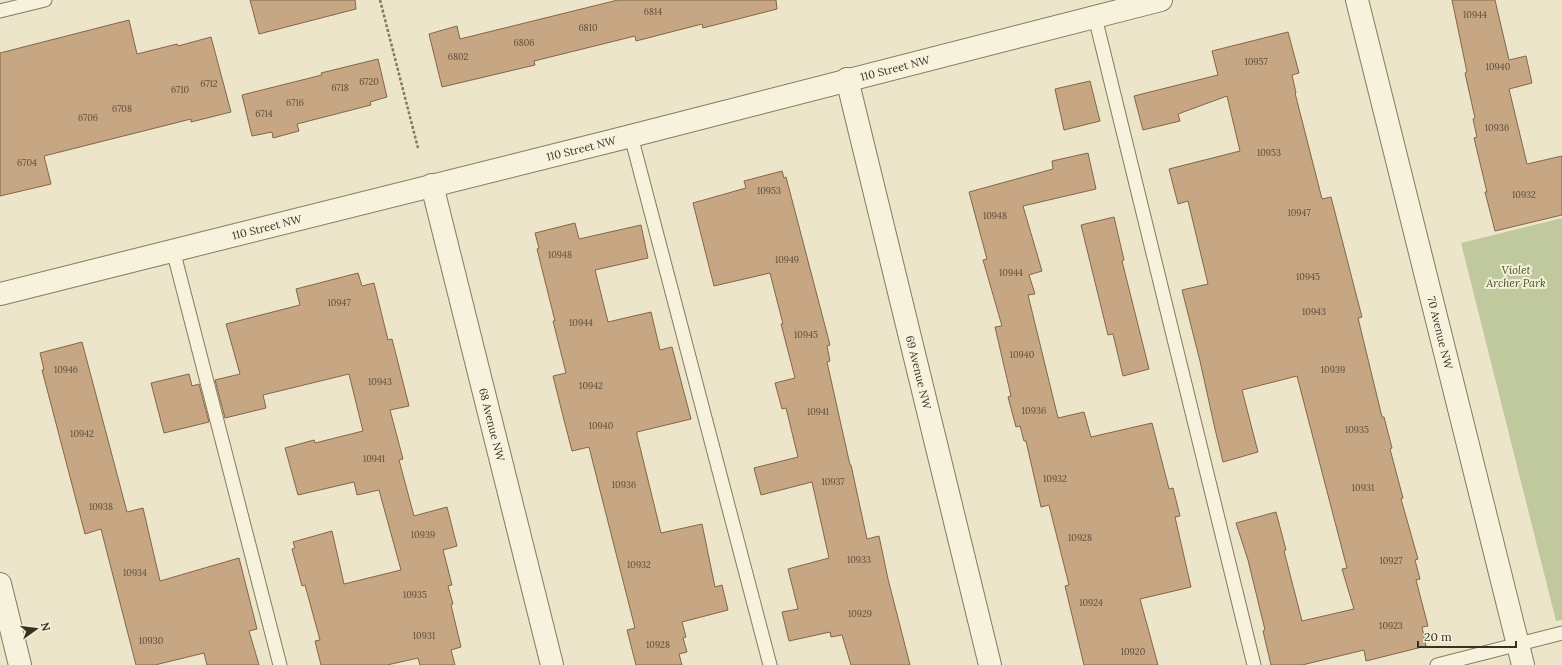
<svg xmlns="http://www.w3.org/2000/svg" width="1562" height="665" font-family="Lora,serif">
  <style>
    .green { fill: #c0c99e }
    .building { fill: #c7a683; stroke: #846647 }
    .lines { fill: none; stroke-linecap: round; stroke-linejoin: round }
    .service-casing { stroke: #87795f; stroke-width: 15 }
    .minor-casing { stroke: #87795f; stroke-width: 24 }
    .path { stroke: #87795f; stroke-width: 2.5; stroke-dasharray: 3 2; stroke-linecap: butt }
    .service { stroke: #f7f2dc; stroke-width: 13 }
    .minor { stroke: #f7f2dc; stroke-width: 22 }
    .labels { text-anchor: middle; stroke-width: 4; stroke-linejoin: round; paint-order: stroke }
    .number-label { font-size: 9px; fill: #5c4d3a }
    .street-label { font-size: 11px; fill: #392f22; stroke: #f4efd9 }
    .park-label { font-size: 11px; font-style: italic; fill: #45532a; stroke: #f4efd9 }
  </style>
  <rect width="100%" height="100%" fill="#ece5ca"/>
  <!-- green -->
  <polygon class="green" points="1562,218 1562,620 1556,621 1461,243"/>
  <!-- building -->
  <g class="building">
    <polygon points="250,0 355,0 356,9 259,34"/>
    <polygon points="618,0 776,0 777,9 703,28 702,24 636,41 635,36 534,61 535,65 442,87 429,34 457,26 460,39"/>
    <polygon points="1452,0 1495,0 1509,60 1526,56 1532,83 1509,89 1527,164 1562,156 1562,215 1495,231 1485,192 1487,192 1474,138 1477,137 1473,119 1475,118 1465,73 1467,72"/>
    <polygon points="129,20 137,54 177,44 178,46 211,37 231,112 191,122 191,119 44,156 51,184 0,196 0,53"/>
    <polygon points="1288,32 1299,73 1292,75 1296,93 1295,93 1322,199 1331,197 1357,298 1362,317 1358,318 1382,417 1384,417 1392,448 1390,449 1403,498 1401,499 1418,559 1415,560 1420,579 1416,580 1428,626 1422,627 1426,646 1366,661 1364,650 1302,665 1271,665 1263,631 1265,630 1248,560 1236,523 1276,512 1286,550 1284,551 1302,621 1354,609 1342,569 1347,568 1297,376 1242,390 1258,452 1223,462 1215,429 1200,361 1182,290 1208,284 1188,201 1178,204 1169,169 1240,151 1227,96 1178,114 1180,121 1143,130 1134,96 1218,75 1212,51"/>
    <polygon points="378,59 387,97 370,102 371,105 297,124 299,131 273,138 272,132 252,136 242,95 322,75 321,73"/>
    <polygon points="1090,81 1100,121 1064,130 1055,89"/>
    <polygon points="1088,153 1096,189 1023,206 1042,271 1029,275 1035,294 1028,295 1058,418 1084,412 1091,437 1152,423 1169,489 1173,488 1180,516 1175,517 1191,587 1140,599 1158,665 1084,665 1065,586 1069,585 1049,505 1041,507 1026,441 1024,441 1020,426 1016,427 1008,397 1011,396 995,327 1002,326 983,260 987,259 969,192 1053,169 1052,161"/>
    <polygon points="782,171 784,178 786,177 830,345 827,346 830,361 827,362 850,465 851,465 867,539 879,536 888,579 910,665 851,665 842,635 831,637 830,632 789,641 782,612 798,609 788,569 829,558 812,482 761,495 754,468 798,457 786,408 782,409 775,383 795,378 781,324 783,324 770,273 714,286 693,203 746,188 744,181"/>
    <polygon points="1114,217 1124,260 1122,261 1149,369 1123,376 1113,334 1108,335 1081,225"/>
    <polygon points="575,223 579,239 641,225 648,258 595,270 608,322 651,312 660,350 672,347 691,419 637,432 637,435 661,533 702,524 715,587 722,585 728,610 682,622 686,637 683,638 687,652 679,654 682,665 636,665 627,630 635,628 589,447 572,451 562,412 553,376 566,373 553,321 555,321 537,249 539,248 535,233"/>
    <polygon points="358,273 362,286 374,283 388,340 392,339 409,406 390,410 403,459 399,460 414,516 447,507 457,546 443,550 452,585 448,586 453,604 451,605 461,647 451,650 455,665 420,665 418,658 387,665 321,665 315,641 320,640 305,585 302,586 292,549 295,548 293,542 332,531 344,584 401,570 379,490 357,495 354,482 298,495 285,448 314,440 315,443 363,431 349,374 263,395 266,408 225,418 215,380 240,374 226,324 300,305 296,289"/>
    <polygon points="82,342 127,512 143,508 160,581 239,558 257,629 249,631 259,665 207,665 204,653 155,665 136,665 101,529 85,534 42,370 44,370 40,353"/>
    <polygon points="189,374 192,386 199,384 209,422 164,433 151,383"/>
  </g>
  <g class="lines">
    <!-- service casing -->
    <g class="service-casing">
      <g id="service">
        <polyline points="0,11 45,0"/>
        <polyline points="1095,17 1254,665"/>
        <polyline points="631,136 770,665"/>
        <polyline points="173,250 280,665"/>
        <polyline points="1437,665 1562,633"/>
      </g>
    </g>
    <!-- minor casing -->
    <g class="minor-casing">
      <g id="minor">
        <path id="s1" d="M 1357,0 L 1523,665"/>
        <path id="s2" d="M 847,79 L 990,665"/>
        <path id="s3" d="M 432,185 L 552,665"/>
        <path id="s4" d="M 0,294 L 631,136 L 1161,0"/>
        <polyline points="0,584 20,665"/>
      </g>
    </g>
    <!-- path -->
    <polyline class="path" points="380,0 418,148"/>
    <!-- service -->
    <use href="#service" class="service"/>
    <!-- minor -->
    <use href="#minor" class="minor"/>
  </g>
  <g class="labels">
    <!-- number labels -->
    <g class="number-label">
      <text x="653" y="15">6814</text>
      <text x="1475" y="18">10944</text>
      <text x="588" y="31">6810</text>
      <text x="524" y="46">6806</text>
      <text x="458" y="60">6802</text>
      <text x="1256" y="65">10957</text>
      <text x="1498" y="70">10940</text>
      <text x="369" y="85">6720</text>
      <text x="209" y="87">6712</text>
      <text x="340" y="91">6718</text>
      <text x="180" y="93">6710</text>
      <text x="295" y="106">6716</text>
      <text x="122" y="112">6708</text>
      <text x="264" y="117">6714</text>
      <text x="88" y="121">6706</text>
      <text x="1497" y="131">10936</text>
      <text x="1269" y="156">10953</text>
      <text x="27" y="166">6704</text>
      <text x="769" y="194">10953</text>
      <text x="1524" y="198">10932</text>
      <text x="1299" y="216">10947</text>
      <text x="995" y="219">10948</text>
      <text x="560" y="258">10948</text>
      <text x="787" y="263">10949</text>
      <text x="1011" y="276">10944</text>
      <text x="1308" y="280">10945</text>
      <text x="339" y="306">10947</text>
      <text x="1314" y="315">10943</text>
      <text x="581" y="326">10944</text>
      <text x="806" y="338">10945</text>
      <text x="1022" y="358">10940</text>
      <text x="66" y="373">10946</text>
      <text x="1333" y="373">10939</text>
      <text x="380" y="385">10943</text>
      <text x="591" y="389">10942</text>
      <text x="1034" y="414">10936</text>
      <text x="818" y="415">10941</text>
      <text x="601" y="429">10940</text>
      <text x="1357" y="433">10935</text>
      <text x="82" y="437">10942</text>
      <text x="374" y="462">10941</text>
      <text x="1055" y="482">10932</text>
      <text x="833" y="485">10937</text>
      <text x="624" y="488">10936</text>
      <text x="1363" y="491">10931</text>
      <text x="101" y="510">10938</text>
      <text x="423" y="538">10939</text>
      <text x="1080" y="541">10928</text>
      <text x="859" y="563">10933</text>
      <text x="1391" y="564">10927</text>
      <text x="639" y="568">10932</text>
      <text x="135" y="576">10934</text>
      <text x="415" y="598">10935</text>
      <text x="1091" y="606">10924</text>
      <text x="860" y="617">10929</text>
      <text x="1391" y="629">10923</text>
      <text x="424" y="639">10931</text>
      <text x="151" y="644">10930</text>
      <text x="658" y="648">10928</text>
      <text x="1133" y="655">10920</text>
    </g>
    <!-- street labels -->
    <g class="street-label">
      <text dy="4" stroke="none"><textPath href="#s4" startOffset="923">110 Street NW</textPath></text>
      <text dy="4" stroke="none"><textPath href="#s4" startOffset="599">110 Street NW</textPath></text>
      <text dy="4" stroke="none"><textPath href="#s4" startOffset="275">110 Street NW</textPath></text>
      <text dy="4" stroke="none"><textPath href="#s1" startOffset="343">70 Avenue NW</textPath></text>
      <text dy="4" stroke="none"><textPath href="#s2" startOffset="302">69 Avenue NW</textPath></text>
      <text dy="4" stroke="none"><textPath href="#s3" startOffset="247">68 Avenue NW</textPath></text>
    </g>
    <!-- park labels -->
    <g class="park-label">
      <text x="1516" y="274">Violet<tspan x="1516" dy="13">Archer Park</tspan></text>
    </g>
  </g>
  <!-- north arrow -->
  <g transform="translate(36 629) rotate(76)" stroke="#f4efd9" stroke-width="3" paint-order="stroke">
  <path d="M0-3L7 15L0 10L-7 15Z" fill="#392f22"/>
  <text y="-6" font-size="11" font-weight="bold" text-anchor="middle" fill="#392f22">N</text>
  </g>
  <!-- scale -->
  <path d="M1418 641v6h98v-6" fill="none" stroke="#392f22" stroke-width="2"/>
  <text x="1424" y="641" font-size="12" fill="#392f22" stroke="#f4efd9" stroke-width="3" paint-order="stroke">20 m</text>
</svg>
